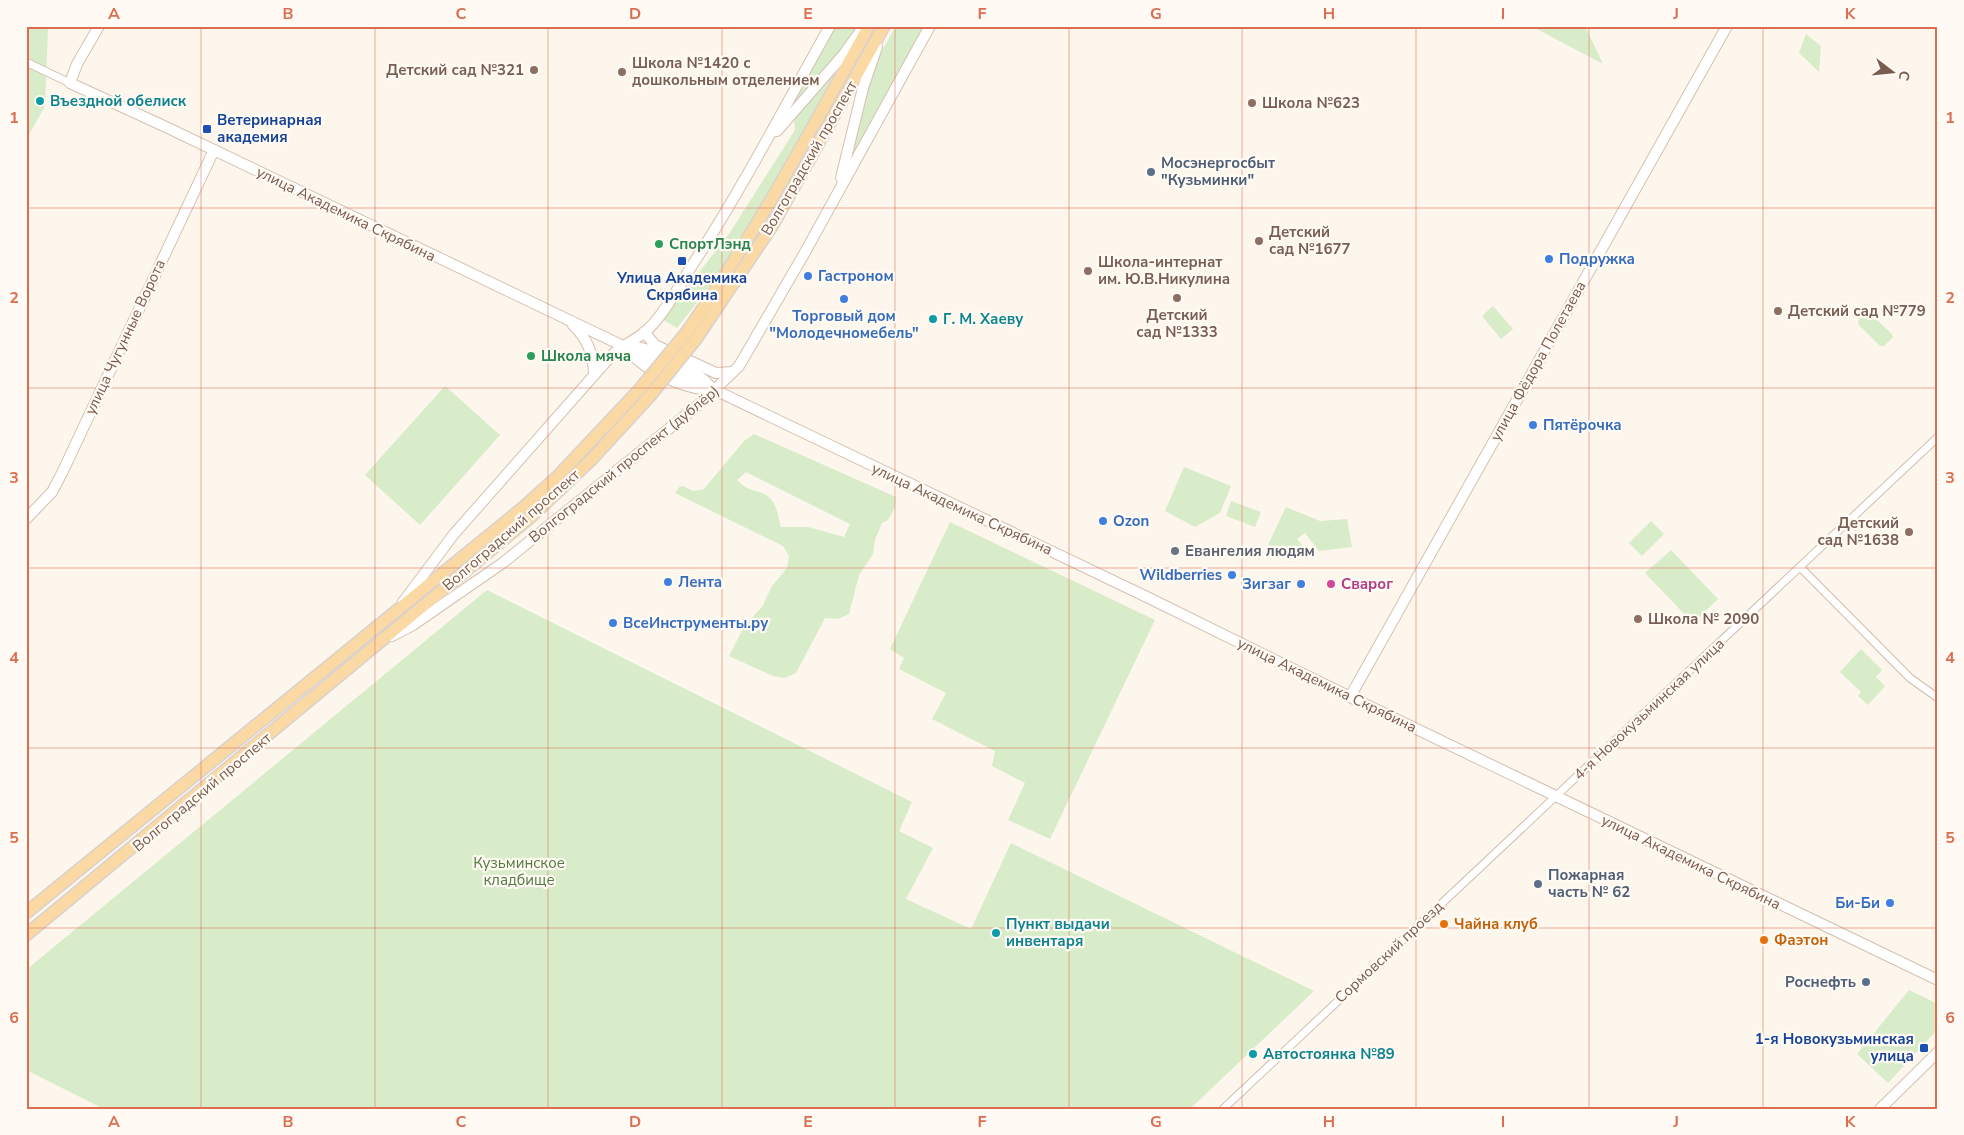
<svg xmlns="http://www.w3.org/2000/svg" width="1964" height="1135" font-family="'Nunito Sans',sans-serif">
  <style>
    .green { fill: #d8ecc9; fill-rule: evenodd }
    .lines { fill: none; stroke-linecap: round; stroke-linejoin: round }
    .street-casing { stroke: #d1beb0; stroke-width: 9 }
    .secondary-casing { stroke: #d6c0b0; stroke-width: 12 }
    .primary-casing { stroke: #dad1cd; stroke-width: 14 }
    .street { stroke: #fff; stroke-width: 7 }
    .secondary { stroke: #fff; stroke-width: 10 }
    .primary { stroke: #fbd9a5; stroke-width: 11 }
    .primary-bridge-casing { stroke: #dad1cd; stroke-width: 14; stroke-linecap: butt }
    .primary-bridge { stroke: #fbd9a5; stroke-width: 11 }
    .grid { fill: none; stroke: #dc6d51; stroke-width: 1; stroke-opacity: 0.55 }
    .education-dot { fill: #8d6e63; stroke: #fffaf3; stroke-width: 2 }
    .culture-dot { fill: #0f9aa8; stroke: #fffaf3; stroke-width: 2 }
    .transit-dot { fill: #1a4fb4; stroke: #fffaf3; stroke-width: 2 }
    .service-dot { fill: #5c6f8a; stroke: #fffaf3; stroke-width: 2 }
    .leisure-dot { fill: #2e9e5b; stroke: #fffaf3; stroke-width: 2 }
    .shop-dot { fill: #3f7fe0; stroke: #fffaf3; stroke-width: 2 }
    .worship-dot { fill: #6b7280; stroke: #fffaf3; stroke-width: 2 }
    .hotel-dot { fill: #d1479c; stroke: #fffaf3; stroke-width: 2 }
    .food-dot { fill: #e8710a; stroke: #fffaf3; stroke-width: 2 }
    .labels { text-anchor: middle; stroke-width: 4.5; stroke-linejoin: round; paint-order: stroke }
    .education-label { font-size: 15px; font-weight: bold; fill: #785e54; stroke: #fffaf3; text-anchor: start }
    .culture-label { font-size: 15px; font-weight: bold; fill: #0d838f; stroke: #fffaf3; text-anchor: start }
    .transit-label { font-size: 15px; font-weight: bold; fill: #164399; stroke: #fffaf3; text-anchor: start }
    .street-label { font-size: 15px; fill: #7a5c4d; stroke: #fffaf3 }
    .service-label { font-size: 15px; font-weight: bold; fill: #4e5e75; stroke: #fffaf3; text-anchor: start }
    .leisure-label { font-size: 15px; font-weight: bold; fill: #27864d; stroke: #fffaf3; text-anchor: start }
    .shop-label { font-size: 15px; font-weight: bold; fill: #366cbe; stroke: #fffaf3; text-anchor: start }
    .worship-label { font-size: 15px; font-weight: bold; fill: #5b616d; stroke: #fffaf3; text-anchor: start }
    .hotel-label { font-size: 15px; font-weight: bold; fill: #b23c85; stroke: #fffaf3; text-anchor: start }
    .park-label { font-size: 15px; fill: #537a41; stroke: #fffaf3 }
    .food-label { font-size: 15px; font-weight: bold; fill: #c56008; stroke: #fffaf3; text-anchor: start }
    .neatline { fill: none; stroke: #dc6d51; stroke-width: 2 }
    .grid-label { font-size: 16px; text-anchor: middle; font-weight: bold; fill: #dc6d51 }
  </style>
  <rect width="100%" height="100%" fill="#fdf6ec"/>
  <!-- green -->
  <g class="green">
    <polygon points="26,26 50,26 48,30 45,106 26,140"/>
    <polygon points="834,26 859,26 849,44 786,114"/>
    <polygon points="896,26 926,26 857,150 851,150 873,67"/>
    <polygon points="1531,26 1585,26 1603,64"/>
    <polygon points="1806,34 1821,46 1819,72 1799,53"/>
    <path d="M 843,62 C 791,154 744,246 677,328 L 662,319 L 729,234 L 795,130 L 794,118 Z"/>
    <polygon points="1493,306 1513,329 1501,339 1482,316"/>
    <polygon points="1866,310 1892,334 1893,337 1884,346 1880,346 1858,324 1859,318"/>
    <polygon points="445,386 500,435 420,525 365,475"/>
    <path d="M 754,434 L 896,497 L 895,508 L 888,520 L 882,523 L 875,540 L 873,554 L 859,575 L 849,614 L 838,619 L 825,618 L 796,673 L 785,678 L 773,676 L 729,656 L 745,625 L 762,607 L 772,586 L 787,568 L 789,556 L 783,546 L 675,493 L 679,487 L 683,486 L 693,491 L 704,489 L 744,441 ZM 746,472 L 850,524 L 844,537 L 808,527 L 781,527 C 778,517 777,504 769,497 C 760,489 750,494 737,480 Z"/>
    <polygon points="1184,467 1231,486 1220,513 1195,527 1165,511"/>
    <polygon points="1231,501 1261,512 1255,527 1226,516"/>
    <polygon points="1286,507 1320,521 1347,519 1352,547 1319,551 1305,533 1297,539 1307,551 1287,554 1268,545"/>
    <polygon points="1651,521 1664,534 1642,556 1629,543"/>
    <polygon points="950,522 1155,620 1050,839 1008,820 1025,783 992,766 995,751 932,719 946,693 899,669 904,658 890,649"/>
    <polygon points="1671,550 1718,599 1693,623 1645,573"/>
    <polygon points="487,590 912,802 899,831 933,848 906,899 971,929 1011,843 1314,991 1190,1109 104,1109 26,1070 26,970"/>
    <polygon points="1861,649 1882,670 1876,677 1885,686 1868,705 1858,696 1861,692 1840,672"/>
    <polygon points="1909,990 1938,1004 1938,1029 1888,1083 1857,1054"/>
  </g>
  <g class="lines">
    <!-- street casing -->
    <g class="street-casing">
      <g id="street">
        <polyline points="26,62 70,83"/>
        <polyline points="1800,567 1910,678 1938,698"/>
        <polyline points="1223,1109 1938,437"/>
      </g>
    </g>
    <!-- secondary casing -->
    <g class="secondary-casing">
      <g id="secondary">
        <polyline points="99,26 77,64 70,83 166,127 1151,599 1350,697 1938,980"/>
        <polyline points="777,131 844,54 862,29"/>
        <polyline points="841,178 863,88 877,47"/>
        <path d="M 573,325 C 587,338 594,356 594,375"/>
        <polyline points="644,332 655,345 716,373 733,372"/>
        <path d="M 630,346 C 659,350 691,365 711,387"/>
        <path d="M 628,351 C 647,371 679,387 707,390"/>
        <polyline points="26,519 52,492 62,473 214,150"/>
        <path d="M 403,602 L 454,534 L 611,356 C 622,345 634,341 645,332 C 663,317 680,284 693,264 C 743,187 785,106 830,26"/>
        <polyline points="392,636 413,625 504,562 702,402 739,366 804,254 930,26"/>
        <polyline points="1350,697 1727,26"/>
        <polyline points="1880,1109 1938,1052"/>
      </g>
    </g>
    <!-- primary casing -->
    <g class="primary-casing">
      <g id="primary">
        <path d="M 686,333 C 755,235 811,130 869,26"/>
        <polyline points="696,339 772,226 884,26"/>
        <polyline points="26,913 525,506 557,477 639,390"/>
        <polyline points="26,935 533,515 591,460 649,397"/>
      </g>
    </g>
    <!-- street -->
    <use href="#street" class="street"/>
    <!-- secondary -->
    <use href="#secondary" class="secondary"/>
    <!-- primary -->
    <use href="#primary" class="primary"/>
    <!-- primary-bridge casing -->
    <g class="primary-bridge-casing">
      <g id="primary-bridge">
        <polyline points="639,390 686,333"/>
        <polyline points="649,397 696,339"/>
      </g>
    </g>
    <!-- primary-bridge -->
    <use href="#primary-bridge" class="primary-bridge"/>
  </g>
  <!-- grid -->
  <path class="grid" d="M 201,26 L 201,1109M 375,26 L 375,1109M 548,26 L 548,1109M 722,26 L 722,1109M 895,26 L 895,1109M 1069,26 L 1069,1109M 1242,26 L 1242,1109M 1416,26 L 1416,1109M 1589,26 L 1589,1109M 1763,26 L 1763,1109M 26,208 L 1938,208M 26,388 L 1938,388M 26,568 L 1938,568M 26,748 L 1938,748M 26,928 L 1938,928"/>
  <!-- markers -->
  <g class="education-dot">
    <circle cx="534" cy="70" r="5"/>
    <circle cx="622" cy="72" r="5"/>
    <circle cx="1252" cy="103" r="5"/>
    <circle cx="1259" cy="241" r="5"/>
    <circle cx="1088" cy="271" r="5"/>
    <circle cx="1177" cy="298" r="5"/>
    <circle cx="1778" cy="311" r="5"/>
    <circle cx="1909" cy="532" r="5"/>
    <circle cx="1638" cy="619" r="5"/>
  </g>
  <g class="culture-dot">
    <circle cx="40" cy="101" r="5"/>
    <circle cx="933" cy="319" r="5"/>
    <circle cx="996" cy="933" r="5"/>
    <circle cx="1253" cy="1054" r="5"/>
  </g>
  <g class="transit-dot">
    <rect x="202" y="124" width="10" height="10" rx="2.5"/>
    <rect x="677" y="256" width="10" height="10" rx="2.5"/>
    <rect x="1919" y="1043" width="10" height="10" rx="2.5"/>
  </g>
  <g class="service-dot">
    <circle cx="1151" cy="172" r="5"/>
    <circle cx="1538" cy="884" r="5"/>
    <circle cx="1866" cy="982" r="5"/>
  </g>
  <g class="leisure-dot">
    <circle cx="659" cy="244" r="5"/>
    <circle cx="531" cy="356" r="5"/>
  </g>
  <g class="shop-dot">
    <circle cx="1549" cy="259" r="5"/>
    <circle cx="808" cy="276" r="5"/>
    <circle cx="844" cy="299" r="5"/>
    <circle cx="1533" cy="425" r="5"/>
    <circle cx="1103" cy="521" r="5"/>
    <circle cx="1232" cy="575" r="5"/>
    <circle cx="668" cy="582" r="5"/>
    <circle cx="1301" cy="584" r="5"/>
    <circle cx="613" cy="623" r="5"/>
    <circle cx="1890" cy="903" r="5"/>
  </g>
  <circle class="worship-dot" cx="1175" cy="551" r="5"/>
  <circle class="hotel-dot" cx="1331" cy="584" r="5"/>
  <g class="food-dot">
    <circle cx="1444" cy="924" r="5"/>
    <circle cx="1764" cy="940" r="5"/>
  </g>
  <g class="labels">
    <!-- education labels -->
    <g class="education-label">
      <text x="632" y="68">Школа №1420 с<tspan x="632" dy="17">дошкольным отделением</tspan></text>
      <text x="524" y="75" text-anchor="end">Детский сад №321</text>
      <text x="1262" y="108">Школа №623</text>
      <text x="1269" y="237">Детский<tspan x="1269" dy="17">сад №1677</tspan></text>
      <text x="1098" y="267">Школа-интернат<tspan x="1098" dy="17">им. Ю.В.Никулина</tspan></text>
      <text x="1788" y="316">Детский сад №779</text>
      <text x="1177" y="320" text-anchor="middle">Детский<tspan x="1177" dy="17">сад №1333</tspan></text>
      <text x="1899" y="528" text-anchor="end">Детский<tspan x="1899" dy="17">сад №1638</tspan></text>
      <text x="1648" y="624">Школа № 2090</text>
    </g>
    <!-- culture labels -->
    <g class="culture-label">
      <text x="50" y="106">Въездной обелиск</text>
      <text x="943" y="324">Г. М. Хаеву</text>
      <text x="1006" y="929">Пункт выдачи<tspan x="1006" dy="17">инвентаря</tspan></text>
      <text x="1263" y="1059">Автостоянка №89</text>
    </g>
    <!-- transit labels -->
    <g class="transit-label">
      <text x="217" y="125">Ветеринарная<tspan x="217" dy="17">академия</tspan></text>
      <text x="682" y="283" text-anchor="middle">Улица Академика<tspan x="682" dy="17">Скрябина</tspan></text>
      <text x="1914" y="1044" text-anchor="end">1-я Новокузьминская<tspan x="1914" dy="17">улица</tspan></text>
    </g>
    <!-- street labels -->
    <g class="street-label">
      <text transform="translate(809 158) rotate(-60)" y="5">Волгоградский проспект</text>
      <text transform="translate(346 214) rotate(26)" y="5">улица Академика Скрябина</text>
      <text transform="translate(125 337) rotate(-65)" y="5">улица Чугунные Ворота</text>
      <text transform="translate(1538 361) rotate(-61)" y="5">улица Фёдора Полетаева</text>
      <text transform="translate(624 464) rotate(-39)" y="5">Волгоградский проспект (дублёр)</text>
      <text transform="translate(962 509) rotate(25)" y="5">улица Академика Скрябина</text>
      <text transform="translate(511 530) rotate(-41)" y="5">Волгоградский проспект</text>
      <text transform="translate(1327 685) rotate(26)" y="5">улица Академика Скрябина</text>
      <text transform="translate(1649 709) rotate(-43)" y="5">4-я Новокузьминская улица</text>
      <text transform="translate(202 792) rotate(-40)" y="5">Волгоградский проспект</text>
      <text transform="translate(1691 862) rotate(26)" y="5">улица Академика Скрябина</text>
      <text transform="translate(1389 952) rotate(-43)" y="5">Сормовский проезд</text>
    </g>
    <!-- service labels -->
    <g class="service-label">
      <text x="1161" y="168">Мосэнергосбыт<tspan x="1161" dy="17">"Кузьминки"</tspan></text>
      <text x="1548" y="880">Пожарная<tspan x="1548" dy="17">часть № 62</tspan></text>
      <text x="1856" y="987" text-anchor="end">Роснефть</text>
    </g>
    <!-- leisure labels -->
    <g class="leisure-label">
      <text x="669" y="249">СпортЛэнд</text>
      <text x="541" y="361">Школа мяча</text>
    </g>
    <!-- shop labels -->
    <g class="shop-label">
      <text x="1559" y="264">Подружка</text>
      <text x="818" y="281">Гастроном</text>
      <text x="844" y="321" text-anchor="middle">Торговый дом<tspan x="844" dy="17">"Молодечномебель"</tspan></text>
      <text x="1543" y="430">Пятёрочка</text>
      <text x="1113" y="526">Ozon</text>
      <text x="1222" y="580" text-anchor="end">Wildberries</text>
      <text x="678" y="587">Лента</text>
      <text x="1291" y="589" text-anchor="end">Зигзаг</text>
      <text x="623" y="628">ВсеИнструменты.ру</text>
      <text x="1880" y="908" text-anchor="end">Би-Би</text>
    </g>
    <!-- worship labels -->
    <g class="worship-label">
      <text x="1185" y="556">Евангелия людям</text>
    </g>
    <!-- hotel labels -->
    <g class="hotel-label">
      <text x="1341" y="589">Сварог</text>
    </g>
    <!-- park labels -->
    <g class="park-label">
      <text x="519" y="868">Кузьминское<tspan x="519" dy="17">кладбище</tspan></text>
    </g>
    <!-- food labels -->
    <g class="food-label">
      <text x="1454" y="929">Чайна клуб</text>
      <text x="1774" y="945">Фаэтон</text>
    </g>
  </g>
  <!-- border -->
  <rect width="1964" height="1135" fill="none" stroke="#fffaf3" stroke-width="55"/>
  <!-- north arrow -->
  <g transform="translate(1892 72) rotate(106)" stroke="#fffaf3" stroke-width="4" paint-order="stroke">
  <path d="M0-4L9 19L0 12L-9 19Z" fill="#7a5c4d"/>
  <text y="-8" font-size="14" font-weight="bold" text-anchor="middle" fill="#7a5c4d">С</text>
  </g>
  <rect x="28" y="28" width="1908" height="1080" class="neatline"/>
  <g class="grid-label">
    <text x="114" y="19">A</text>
    <text x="288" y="19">B</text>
    <text x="461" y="19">C</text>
    <text x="635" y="19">D</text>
    <text x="808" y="19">E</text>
    <text x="982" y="19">F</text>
    <text x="1156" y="19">G</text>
    <text x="1329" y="19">H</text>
    <text x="1503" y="19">I</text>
    <text x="1676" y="19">J</text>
    <text x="1850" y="19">K</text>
    <text x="14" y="123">1</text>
    <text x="1950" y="123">1</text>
    <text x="14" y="303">2</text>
    <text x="1950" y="303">2</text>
    <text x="14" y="483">3</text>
    <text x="1950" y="483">3</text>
    <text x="14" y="663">4</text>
    <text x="1950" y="663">4</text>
    <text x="14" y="843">5</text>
    <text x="1950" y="843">5</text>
    <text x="14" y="1023">6</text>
    <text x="1950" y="1023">6</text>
    <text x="114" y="1127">A</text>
    <text x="288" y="1127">B</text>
    <text x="461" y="1127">C</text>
    <text x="635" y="1127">D</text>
    <text x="808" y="1127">E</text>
    <text x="982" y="1127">F</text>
    <text x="1156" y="1127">G</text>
    <text x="1329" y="1127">H</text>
    <text x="1503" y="1127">I</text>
    <text x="1676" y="1127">J</text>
    <text x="1850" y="1127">K</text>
  </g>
</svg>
